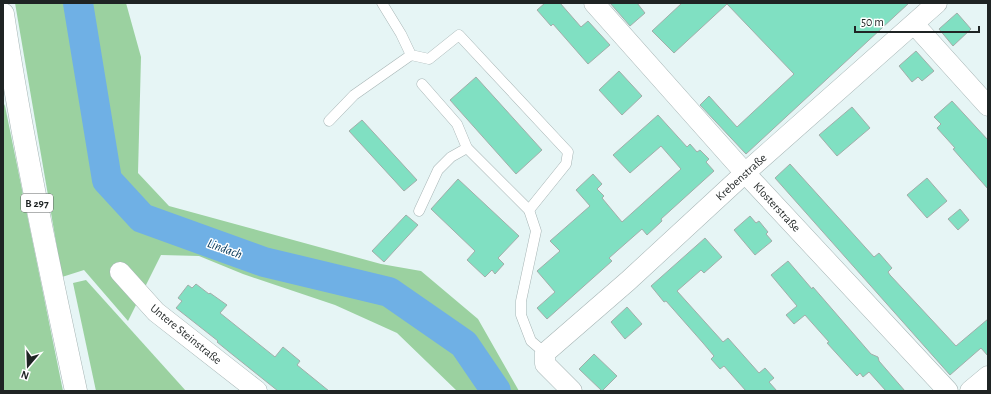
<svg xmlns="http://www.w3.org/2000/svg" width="991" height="394" font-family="'Alegreya Sans',sans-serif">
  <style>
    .green { fill: #9bd1a0 }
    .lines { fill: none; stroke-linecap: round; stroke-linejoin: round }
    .river { stroke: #6fb0e5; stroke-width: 30 }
    .building { fill: #80e0c2; stroke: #a2aeaa }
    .service-casing { stroke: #a7b5b5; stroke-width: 11 }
    .minor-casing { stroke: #a7b5b5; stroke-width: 21 }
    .primary-casing { stroke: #a7b5b5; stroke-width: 23 }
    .service { stroke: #fff; stroke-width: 10 }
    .minor { stroke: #fff; stroke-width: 20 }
    .primary { stroke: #fff; stroke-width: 22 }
    .labels { text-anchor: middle; stroke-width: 3; stroke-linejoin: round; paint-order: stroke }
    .shield { fill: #fff; stroke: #626666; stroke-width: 1 }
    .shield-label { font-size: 11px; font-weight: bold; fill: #1f2424 }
    .street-label { font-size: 12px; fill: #1f2424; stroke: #fff }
    .water-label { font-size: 13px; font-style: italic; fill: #003456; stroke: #fff }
  </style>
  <rect width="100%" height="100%" fill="#e6f5f5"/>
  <!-- green -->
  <g class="green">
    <polygon points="15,3 126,3 141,57 138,173 169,206 381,264 421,271 478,319 519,391 457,391 397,333 335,305 243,274 199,256 161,255 128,321 84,270 62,277"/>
    <polygon points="3,102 5,106 63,391 3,391"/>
    <polygon points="86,280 186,391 96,391 73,283"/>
  </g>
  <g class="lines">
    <!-- river -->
    <polyline class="river" points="78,3 107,180 142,218 264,262 389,292 464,344 496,391"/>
  </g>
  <!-- building -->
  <g class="building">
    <polygon points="545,3 560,3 581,27 588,21 610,45 588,64 553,24 551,26 537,10"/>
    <polygon points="610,3 637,3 645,13 630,26"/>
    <polygon points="682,3 909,3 746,154 700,105 709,96 737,127 794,74 727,4 674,53 652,31"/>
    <polygon points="957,13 971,29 953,46 939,29"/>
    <polygon points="916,51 934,71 922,81 918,77 912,82 899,66"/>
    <polygon points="619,71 642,96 622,115 599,90"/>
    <polygon points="476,77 542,150 516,174 450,100"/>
    <polygon points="952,101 988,140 988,189 953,149 955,148 937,128 941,124 934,117"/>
    <polygon points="852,107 870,128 837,156 819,135"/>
    <polygon points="658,115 687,147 690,144 697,152 700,150 709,159 706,162 714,171 661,219 662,221 647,235 642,229 609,258 612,261 547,319 537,308 555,292 537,271 560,251 550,241 590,206 576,190 593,174 602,184 597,189 604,196 602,198 622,222 681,169 661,146 630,173 613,155"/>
    <polygon points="362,120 417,180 404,191 349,131"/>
    <polygon points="790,164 874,257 879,253 892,268 888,272 890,275 956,346 988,319 988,356 981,348 950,375 775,178"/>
    <polygon points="927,178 947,201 927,218 907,195"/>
    <polygon points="458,179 519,236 498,258 504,264 495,274 492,270 485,277 467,260 475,251 431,209"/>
    <polygon points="960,209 969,220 958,230 948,219"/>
    <polygon points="406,215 418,225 384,262 372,251"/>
    <polygon points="750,216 756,223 759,221 768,232 766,234 772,241 755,255 734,230"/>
    <polygon points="705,238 722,257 704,273 701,270 677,291 723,342 728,338 759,373 765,368 774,378 769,382 777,391 746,391 724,366 720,369 711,359 714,356 703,343 666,301 664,302 651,286"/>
    <polygon points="788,261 812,289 813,287 871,354 878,357 879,361 905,391 886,391 869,372 863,377 860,373 857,376 827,343 829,342 805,315 794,324 786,315 797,306 771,275"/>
    <polygon points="196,284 209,294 210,293 227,305 220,313 275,357 283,347 300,361 297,365 329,391 278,391 233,355 217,342 218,341 176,308 182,301 178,298 188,285 192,288"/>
    <polygon points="627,307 642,324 625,339 611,322"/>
    <polygon points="594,354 617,376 602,391 579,369"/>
  </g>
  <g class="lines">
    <!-- service casing -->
    <g class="service-casing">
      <g id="service">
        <polyline points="382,3 401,34 411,55 429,59 459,35 568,152 566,164 529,210"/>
        <polyline points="422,84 457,124 467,148 529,210 536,231 521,301 521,315 531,341 545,353"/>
        <polyline points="329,121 354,95 411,55"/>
        <polyline points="419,211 438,170 451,157 467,148"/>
      </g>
    </g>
    <!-- minor casing -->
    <g class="minor-casing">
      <g id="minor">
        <polyline points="594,3 745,173 948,391"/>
        <polyline points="914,24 988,106"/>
        <polyline points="120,272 156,312 257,391"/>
        <polyline points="572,391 545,364 545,353 628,281 745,173 937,3"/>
        <polyline points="970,391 988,376"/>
      </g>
    </g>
    <!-- primary casing -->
    <g class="primary-casing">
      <path id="primary" d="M 3,14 C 22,140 49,266 76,391"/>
    </g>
    <!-- service -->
    <use href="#service" class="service"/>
    <!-- minor -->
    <use href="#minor" class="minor"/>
    <!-- primary -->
    <use href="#primary" class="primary"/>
  </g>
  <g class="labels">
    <!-- shield labels -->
    <rect class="shield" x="21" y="194" width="32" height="18" rx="3"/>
    <g class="shield-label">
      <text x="37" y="207">B 297</text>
    </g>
    <!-- street labels -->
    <g class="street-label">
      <text transform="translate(741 177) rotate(-42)" y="4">Krebenstraße</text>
      <text transform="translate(777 207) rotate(47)" y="4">Klosterstraße</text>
      <text transform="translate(186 334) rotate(39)" y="4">Untere Steinstraße</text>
    </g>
    <!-- water labels -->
    <g class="water-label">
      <text transform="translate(225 248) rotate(20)" y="5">Lindach</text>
    </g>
  </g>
  <!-- border -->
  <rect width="991" height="394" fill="none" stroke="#1f2424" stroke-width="8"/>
  <!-- north arrow -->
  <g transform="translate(28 366) rotate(199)" stroke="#ffffff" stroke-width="3" paint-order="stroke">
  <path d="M0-3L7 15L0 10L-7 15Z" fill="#1f2424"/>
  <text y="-6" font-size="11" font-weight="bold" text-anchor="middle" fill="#1f2424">N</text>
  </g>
  <!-- scale -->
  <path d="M855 26v6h124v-6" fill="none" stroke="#1f2424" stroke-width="2"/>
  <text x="861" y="26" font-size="12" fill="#1f2424" stroke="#ffffff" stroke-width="3" paint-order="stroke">50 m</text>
</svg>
